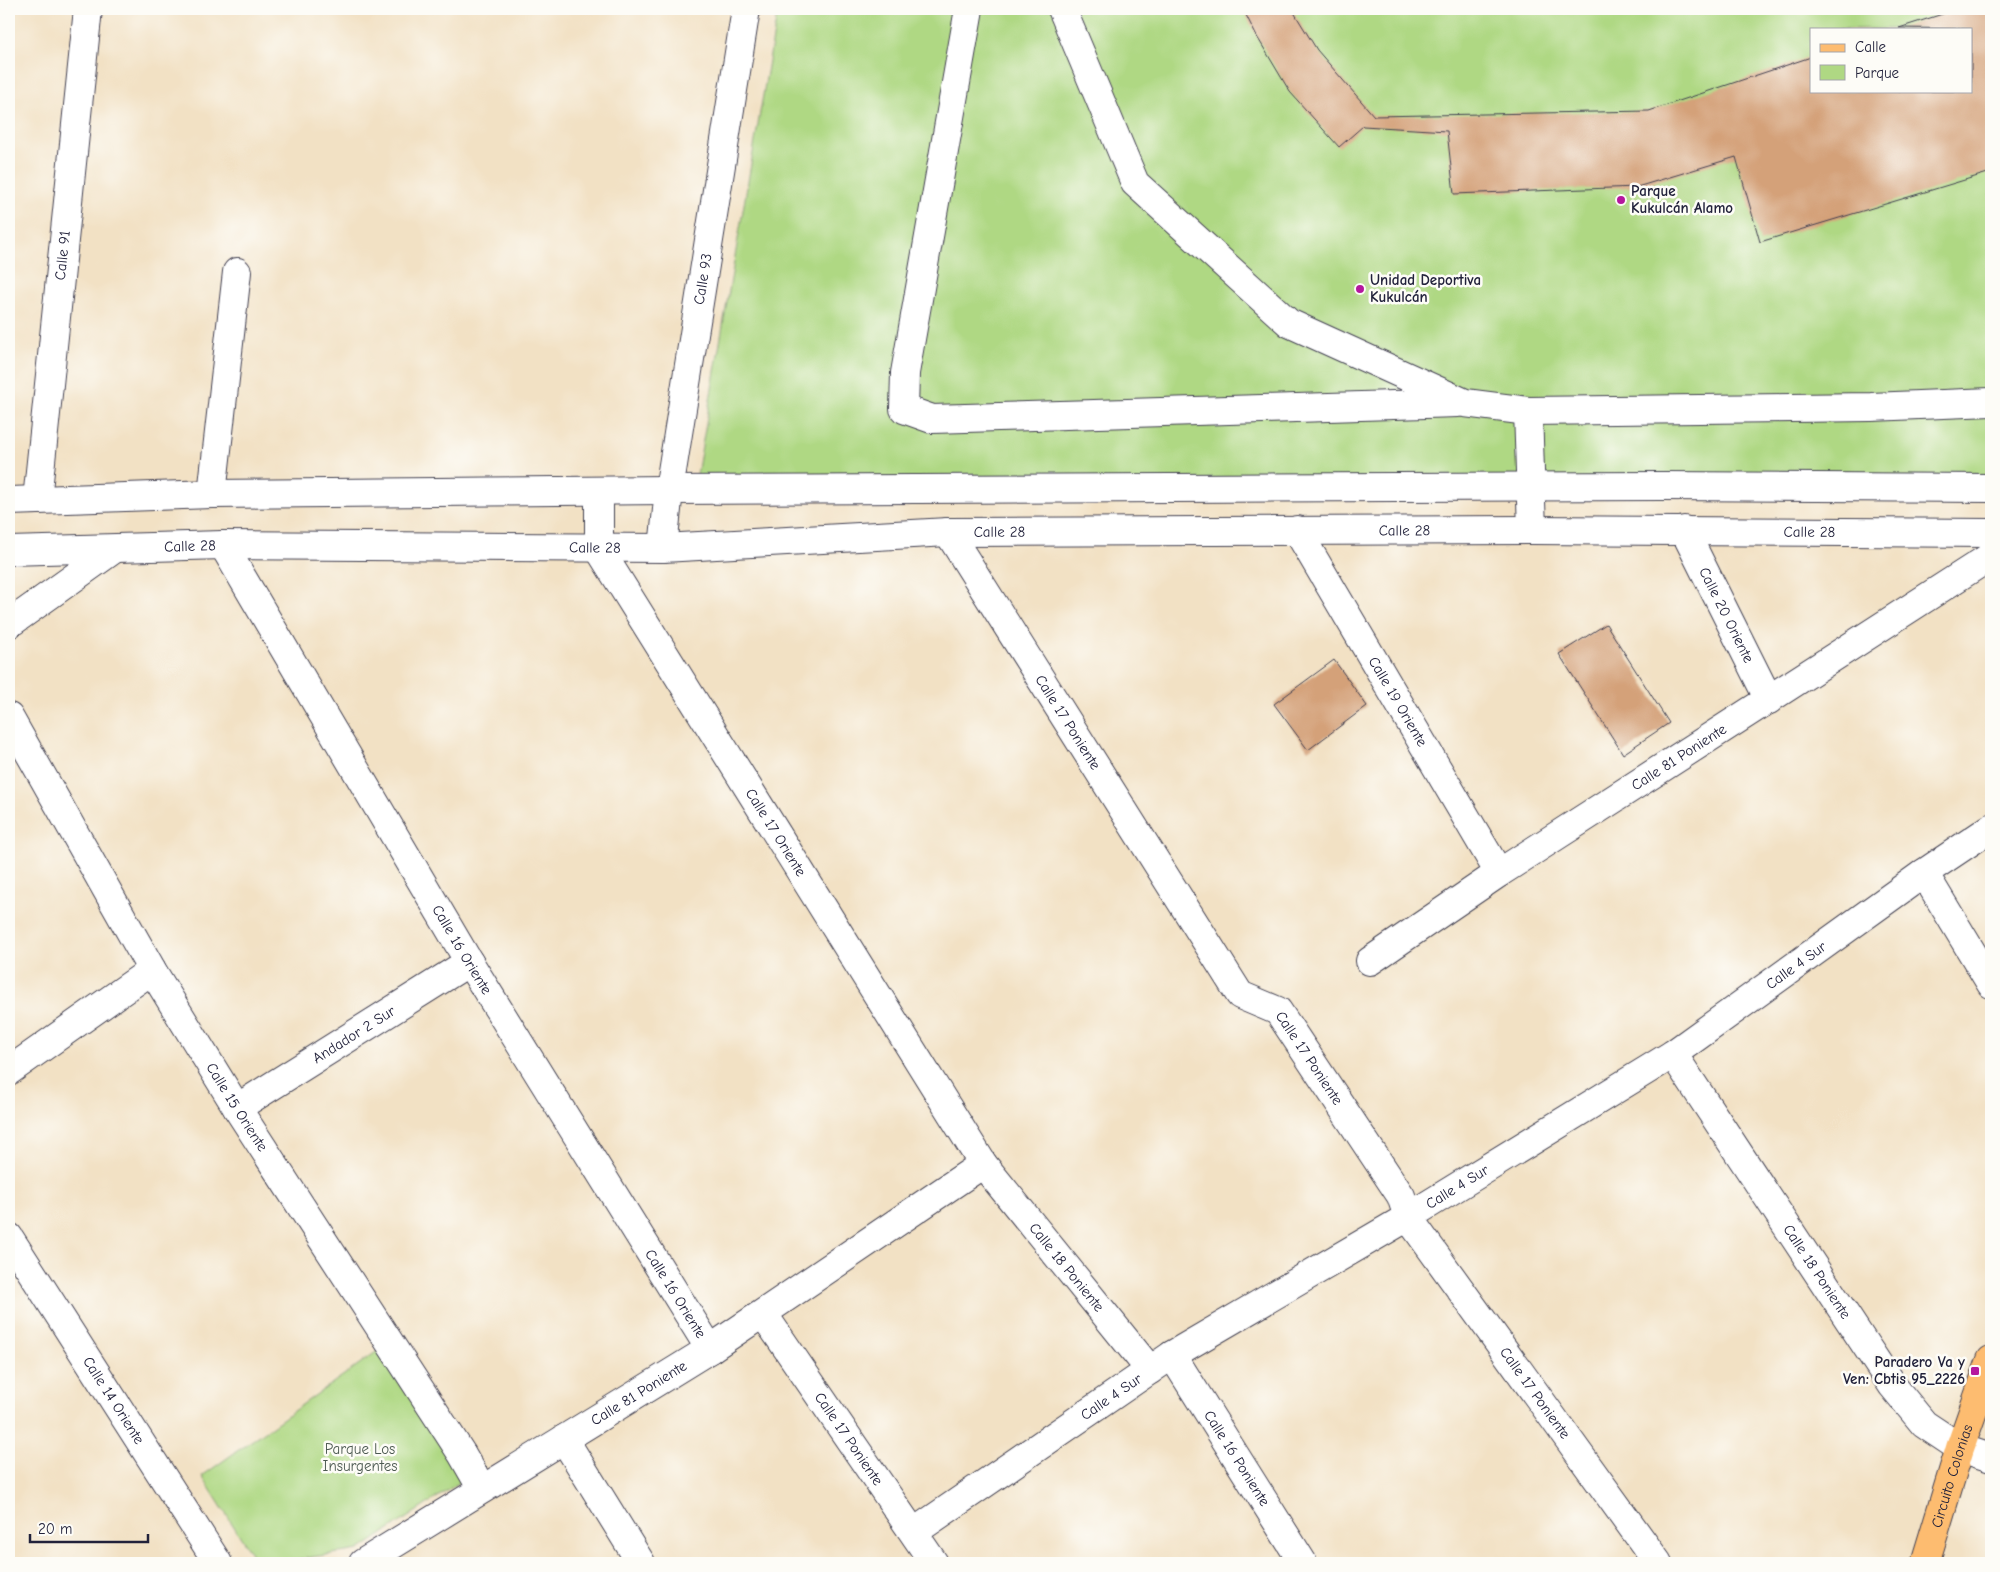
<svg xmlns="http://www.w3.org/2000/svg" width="2000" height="1572" font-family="'Comic Neue',sans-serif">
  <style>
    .green { fill: #afd883; stroke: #687d5f; fill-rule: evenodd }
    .building { fill: #d4a179 }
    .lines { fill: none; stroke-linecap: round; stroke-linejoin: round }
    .minor-casing { stroke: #413f50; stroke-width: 30 }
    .major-casing { stroke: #413f50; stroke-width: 30 }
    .minor { stroke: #fff; stroke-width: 28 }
    .major { stroke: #fdbc70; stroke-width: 28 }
    .poi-dot { fill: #b5179e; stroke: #fdfcf7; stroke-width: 2 }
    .labels { text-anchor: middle; stroke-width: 5; stroke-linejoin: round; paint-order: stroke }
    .poi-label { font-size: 15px; font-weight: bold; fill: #22223b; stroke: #fdfcf7; text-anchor: start }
    .street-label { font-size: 15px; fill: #22223b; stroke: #fdfcf7 }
    .park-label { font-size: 15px; fill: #4c5951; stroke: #fdfcf7 }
  </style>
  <rect width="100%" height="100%" fill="#fdfcf7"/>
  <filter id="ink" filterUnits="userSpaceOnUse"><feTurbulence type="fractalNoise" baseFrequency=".02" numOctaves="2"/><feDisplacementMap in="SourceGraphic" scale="10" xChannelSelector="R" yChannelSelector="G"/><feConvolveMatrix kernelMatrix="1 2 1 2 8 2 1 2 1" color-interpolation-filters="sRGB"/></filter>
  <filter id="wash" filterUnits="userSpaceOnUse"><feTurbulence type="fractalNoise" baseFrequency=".0096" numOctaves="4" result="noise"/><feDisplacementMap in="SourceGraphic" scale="20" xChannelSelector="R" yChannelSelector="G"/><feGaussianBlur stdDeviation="1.12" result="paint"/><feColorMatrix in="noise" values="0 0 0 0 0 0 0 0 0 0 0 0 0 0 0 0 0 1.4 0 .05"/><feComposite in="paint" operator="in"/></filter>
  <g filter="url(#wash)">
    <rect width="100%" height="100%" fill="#f2e1c4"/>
    <!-- green -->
    <g class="green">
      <path d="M 778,9 L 1991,9 L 1991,487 L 694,492 ZM 1811,29 L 1971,29 L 1971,91 L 1811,91 Z"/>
      <polygon points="386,1345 466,1478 359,1550 272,1563 257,1563 202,1476"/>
    </g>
    <g id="blocks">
      <!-- building -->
      <g class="building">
        <polygon points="1243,9 1292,9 1317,50 1374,116 1649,111 1811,57 1811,91 1971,91 1971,29 1899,28 1958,9 1991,9 1991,172 1760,242 1736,157 1637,187 1454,194 1447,131 1363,126 1339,147 1290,92 1256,35"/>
        <polygon points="1606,624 1669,723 1623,754 1559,654"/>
        <polygon points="1334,660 1367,706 1308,750 1274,704"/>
      </g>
    </g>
  </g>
  <g filter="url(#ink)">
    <use href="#blocks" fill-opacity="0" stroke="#413f50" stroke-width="1"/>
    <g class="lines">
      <!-- minor casing -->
      <g class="minor-casing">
        <g id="minor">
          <polyline points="969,9 905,373 904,409 932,419 1458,403"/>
          <polyline points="1062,9 1135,183 1289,323 1465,403 1528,411 1871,407 1991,402"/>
          <polyline points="1528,411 1532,530"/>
          <path id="s1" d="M 599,492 L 599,549 L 983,1164 L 1150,1370"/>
          <polyline points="212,494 237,272"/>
          <path id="s2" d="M 37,500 L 88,9"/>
          <polyline points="9,501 212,494 669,490 1663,486 1991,488"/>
          <path id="s3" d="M 1297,530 L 1499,873"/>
          <path id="s4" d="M 1684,530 L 1769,700"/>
          <path id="s5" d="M 948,532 L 1240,995 L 1278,1011 L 1401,1196 L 1408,1217 L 1658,1563"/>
          <path id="s6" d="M 223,545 L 469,962 L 710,1349"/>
          <path id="s7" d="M 663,548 L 669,490 L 746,9"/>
          <path id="s8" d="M 9,551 L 223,545 L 663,548 L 948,532 L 1532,530 L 1991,533"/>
          <polyline points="9,624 114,549"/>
          <path id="s9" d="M 9,717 L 152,970 L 237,1108 L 462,1454 L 482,1489"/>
          <polyline points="1924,873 1991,984"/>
          <path id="s10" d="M 1370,961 L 1499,873 L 1991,556"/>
          <path id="s11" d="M 1673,1054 L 1892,1385 L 1924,1424 L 1960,1448 L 1991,1458"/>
          <polyline points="9,1071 152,970"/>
          <path id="s12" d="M 237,1108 L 469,962"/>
          <path id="s13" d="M 9,1237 L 218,1563"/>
          <path id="s14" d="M 764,1315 L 934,1563"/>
          <path id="s15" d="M 1172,1355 L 1303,1563"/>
          <polyline points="564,1439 641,1563"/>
          <path id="s16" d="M 914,1532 L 1172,1355 L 1408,1217 L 1673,1054 L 1924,873 L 1991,828"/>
          <path id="s17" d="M 363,1563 L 710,1349 L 983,1164"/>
        </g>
      </g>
      <!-- major casing -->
      <g class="major-casing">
        <g id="major">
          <path id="s18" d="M 1925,1563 L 1960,1448 L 1991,1360"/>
        </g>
      </g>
      <!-- minor -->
      <use href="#minor" class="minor"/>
      <!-- major -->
      <use href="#major" class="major"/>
    </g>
  </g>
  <!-- markers -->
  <g class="poi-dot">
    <circle cx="1621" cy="200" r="5"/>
    <circle cx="1360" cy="289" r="5"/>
    <rect x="1970" y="1366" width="10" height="10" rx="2.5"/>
  </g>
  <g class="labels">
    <!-- poi labels -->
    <g class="poi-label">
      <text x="1631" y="196">Parque<tspan x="1631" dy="17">Kukulcán Alamo</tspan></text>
      <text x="1370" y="285">Unidad Deportiva<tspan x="1370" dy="17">Kukulcán</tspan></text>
      <text x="1965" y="1367" text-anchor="end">Paradero Va y<tspan x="1965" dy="17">Ven: Cbtis 95_2226</tspan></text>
    </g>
    <!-- street labels -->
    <g class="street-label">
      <text dy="5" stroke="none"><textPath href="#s2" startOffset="246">Calle 91</textPath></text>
      <text dy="5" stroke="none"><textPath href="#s7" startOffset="272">Calle 93</textPath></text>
      <text dy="5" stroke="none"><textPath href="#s8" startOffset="1396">Calle 28</textPath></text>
      <text dy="5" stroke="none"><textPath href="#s8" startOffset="991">Calle 28</textPath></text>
      <text dy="5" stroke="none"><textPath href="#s8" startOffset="1801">Calle 28</textPath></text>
      <text dy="5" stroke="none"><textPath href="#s8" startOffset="181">Calle 28</textPath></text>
      <text dy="5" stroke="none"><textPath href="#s8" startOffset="586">Calle 28</textPath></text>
      <text dy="5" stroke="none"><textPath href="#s4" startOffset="95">Calle 20 Oriente</textPath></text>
      <text dy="5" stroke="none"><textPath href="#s3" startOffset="199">Calle 19 Oriente</textPath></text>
      <text dy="5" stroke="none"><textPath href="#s5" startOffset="225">Calle 17 Poniente</textPath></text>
      <text dy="5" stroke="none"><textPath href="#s10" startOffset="370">Calle 81 Poniente</textPath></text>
      <text dy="5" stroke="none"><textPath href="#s1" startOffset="391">Calle 17 Oriente</textPath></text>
      <text dy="5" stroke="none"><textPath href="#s6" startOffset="470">Calle 16 Oriente</textPath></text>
      <text dy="5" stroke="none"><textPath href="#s16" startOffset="1049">Calle 4 Sur</textPath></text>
      <text dy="5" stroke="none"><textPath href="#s12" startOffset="138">Andador 2 Sur</textPath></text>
      <text dy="5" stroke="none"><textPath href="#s5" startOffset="645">Calle 17 Poniente</textPath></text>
      <text dy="5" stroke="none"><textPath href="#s9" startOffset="452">Calle 15 Oriente</textPath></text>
      <text dy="5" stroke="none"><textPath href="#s16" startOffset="644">Calle 4 Sur</textPath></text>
      <text dy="5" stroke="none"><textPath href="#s1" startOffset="915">Calle 18 Poniente</textPath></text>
      <text dy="5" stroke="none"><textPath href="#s11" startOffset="261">Calle 18 Poniente</textPath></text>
      <text dy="5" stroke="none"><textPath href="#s6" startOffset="875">Calle 16 Oriente</textPath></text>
      <text dy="5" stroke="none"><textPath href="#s5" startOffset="1050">Calle 17 Poniente</textPath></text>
      <text dy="5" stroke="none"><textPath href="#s17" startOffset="324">Calle 81 Poniente</textPath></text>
      <text dy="5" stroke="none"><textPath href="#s16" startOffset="239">Calle 4 Sur</textPath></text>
      <text dy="5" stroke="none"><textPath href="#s13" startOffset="194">Calle 14 Oriente</textPath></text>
      <text dy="5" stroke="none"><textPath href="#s14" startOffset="150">Calle 17 Poniente</textPath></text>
      <text dy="5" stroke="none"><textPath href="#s15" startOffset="122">Calle 16 Poniente</textPath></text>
      <text dy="5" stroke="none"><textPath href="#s18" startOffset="91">Circuito Colonias</textPath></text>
    </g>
    <!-- park labels -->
    <g class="park-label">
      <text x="360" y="1454">Parque Los<tspan x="360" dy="17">Insurgentes</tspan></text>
    </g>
  </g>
  <!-- margin -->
  <rect width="2000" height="1572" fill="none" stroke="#fdfcf7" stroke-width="30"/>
  <!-- legend -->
  <rect x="1810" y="28" width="162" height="65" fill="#fdfcf7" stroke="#a5a5ac"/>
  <rect x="1820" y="44" width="25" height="8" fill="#fdbc70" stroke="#a5a5ac"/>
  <text x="1855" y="52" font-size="15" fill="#22223b">Calle</text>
  <rect x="1820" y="65" width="25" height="15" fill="#afd883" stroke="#a5a5ac"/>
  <text x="1855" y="78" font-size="15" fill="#22223b">Parque</text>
  <!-- scale -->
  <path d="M30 1534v8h118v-8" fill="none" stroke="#22223b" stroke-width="2.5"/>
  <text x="38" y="1534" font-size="15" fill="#22223b" stroke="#fdfcf7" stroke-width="4" paint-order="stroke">20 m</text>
</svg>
